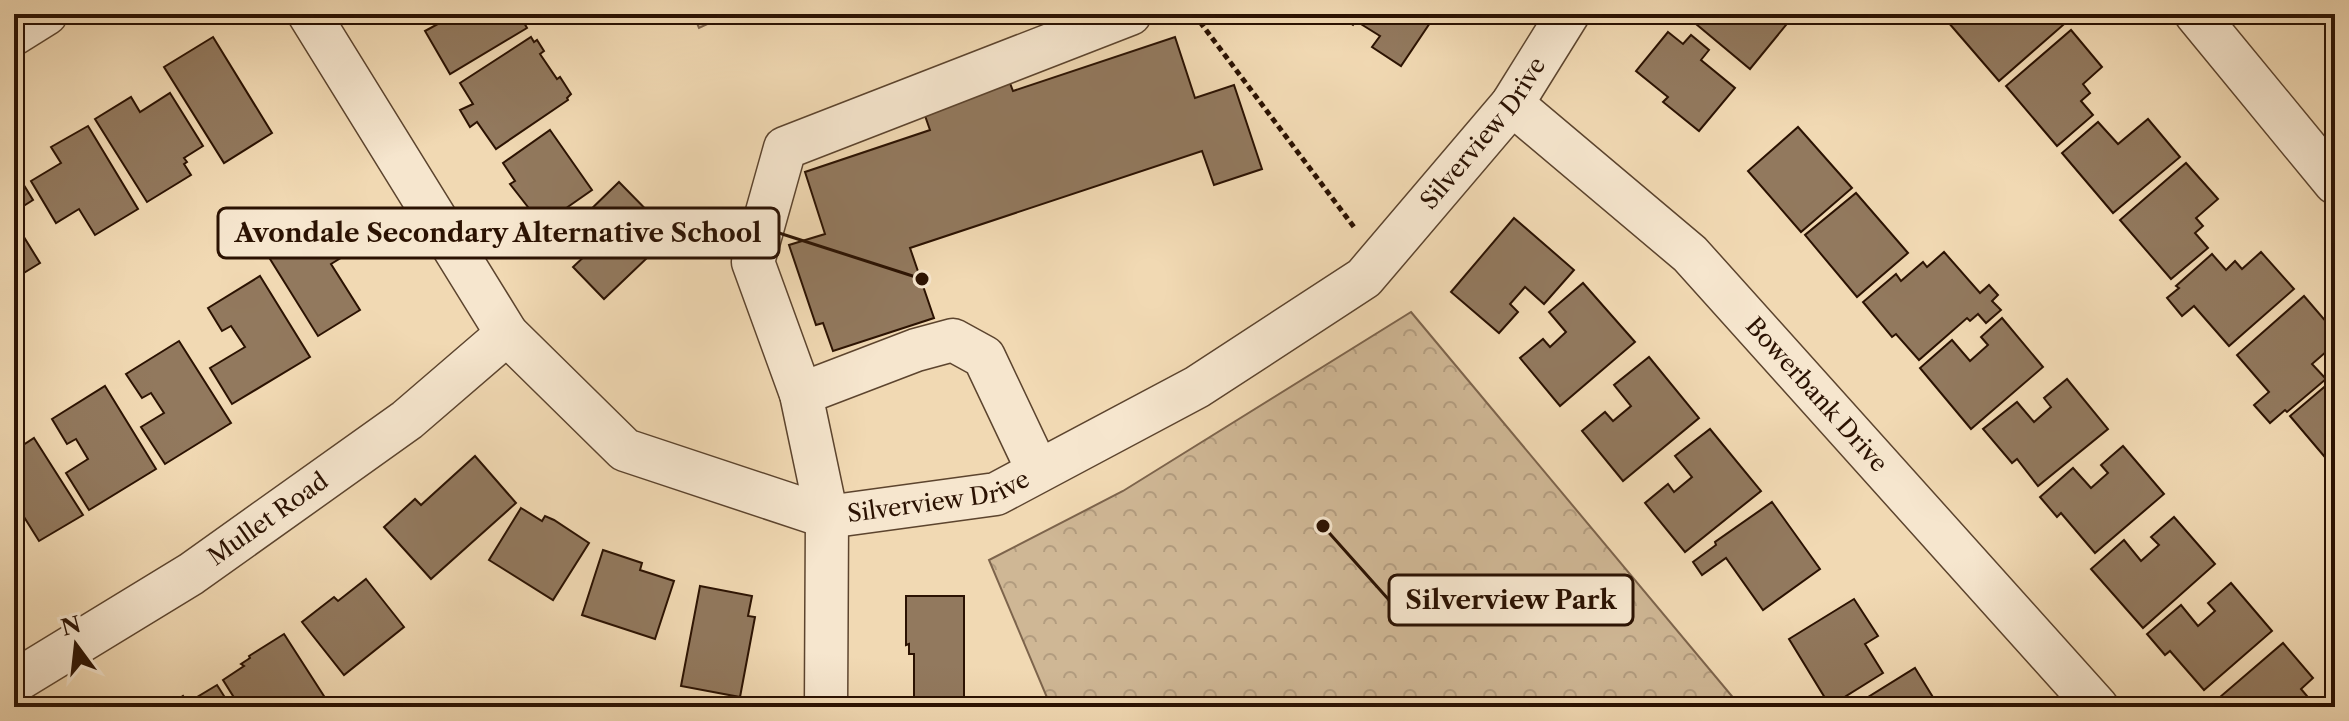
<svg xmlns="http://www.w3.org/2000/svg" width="2349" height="721" font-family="'Libre Caslon Text',serif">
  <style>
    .green { fill: #cfb795; stroke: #7d644c; stroke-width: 2 }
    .park { fill: url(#park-crowns); stroke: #7d644c; stroke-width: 2 }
    .building { fill: #92795e; stroke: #2b1202; stroke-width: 2 }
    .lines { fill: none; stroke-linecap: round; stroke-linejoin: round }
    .minor-casing { stroke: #5c442e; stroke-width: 45 }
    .path { stroke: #2b1202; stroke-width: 5; stroke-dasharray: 6 4; stroke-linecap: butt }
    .minor { stroke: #f6e6ce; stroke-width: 42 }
    .labels { text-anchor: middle; stroke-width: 8; stroke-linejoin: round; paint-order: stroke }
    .street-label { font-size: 24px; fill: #2b1202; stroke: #f6e6ce }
    .leader { fill: none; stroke: #2b1202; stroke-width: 3 }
    .callout-dot { fill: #2b1202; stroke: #f6e6ce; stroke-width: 3 }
    .callout { fill: #f6e6ce; stroke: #2b1202; stroke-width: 3 }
    .callout-label { font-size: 26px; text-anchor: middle; font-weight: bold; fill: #2b1202 }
  </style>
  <defs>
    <pattern id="park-crowns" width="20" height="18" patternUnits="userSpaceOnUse" patternTransform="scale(2)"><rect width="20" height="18" fill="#cfb795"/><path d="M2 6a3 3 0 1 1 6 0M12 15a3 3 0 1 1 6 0" fill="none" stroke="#b29c7f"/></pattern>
  </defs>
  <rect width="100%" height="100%" fill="#f1d9b3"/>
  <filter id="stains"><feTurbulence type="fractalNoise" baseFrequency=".0025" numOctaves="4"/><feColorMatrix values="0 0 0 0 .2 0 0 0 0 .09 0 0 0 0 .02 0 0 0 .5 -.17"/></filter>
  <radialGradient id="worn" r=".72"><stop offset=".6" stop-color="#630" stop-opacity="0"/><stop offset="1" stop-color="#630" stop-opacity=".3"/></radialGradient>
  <!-- green -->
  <polygon class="green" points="693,14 753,14 733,23 729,14 699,28"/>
  <!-- park -->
  <polygon class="park" points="1411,312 1741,707 1051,707 989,560 1123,491"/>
  <!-- building -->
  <g class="building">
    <polygon points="446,14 519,14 527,28 450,74 425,31 449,18"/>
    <polygon points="1336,14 1436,14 1401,66 1372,47 1380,36 1356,21 1353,25"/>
    <polygon points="1684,14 1795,14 1750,69"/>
    <polygon points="1957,14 2066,14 2070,19 1999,81 1948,22"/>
    <polygon points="2071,30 2102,67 2083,84 2090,93 2081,101 2093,115 2057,146 2006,86"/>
    <polygon points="1668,32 1683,44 1691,35 1709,50 1701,60 1735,88 1699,131 1663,102 1668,97 1636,71"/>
    <polygon points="213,37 272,133 224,163 164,67"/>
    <polygon points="531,37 534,42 537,40 544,51 540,54 557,79 560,77 571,94 567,98 568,100 496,149 477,122 470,127 460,110 473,104 460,83"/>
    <polygon points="1175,37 1195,98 1234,85 1262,169 1214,185 1202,151 910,248 934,318 833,351 823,323 816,325 789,245 825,234 805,172 930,130 922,107 1008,78 1013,91"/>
    <polygon points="170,93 203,146 184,158 187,162 184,164 191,175 147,202 95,119 131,97 140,112"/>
    <polygon points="2148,119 2180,157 2113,213 2062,153 2098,122 2118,144"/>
    <polygon points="88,126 138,209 95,235 79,209 56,223 31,181 61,163 51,147"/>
    <polygon points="1798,127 1852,188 1801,232 1748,171"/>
    <polygon points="550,130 592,190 542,225 510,184 515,181 503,163"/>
    <polygon points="2186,163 2218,199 2196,218 2203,226 2195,233 2208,248 2171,279 2120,220"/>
    <polygon points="14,169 33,200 14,212"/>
    <polygon points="619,182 671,235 604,299 573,267 604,238 583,217"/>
    <polygon points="1856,193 1908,253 1857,297 1805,235"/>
    <polygon points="325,214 349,253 331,264 360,310 318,336 265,251"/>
    <polygon points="1514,218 1574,270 1544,304 1525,287 1510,304 1518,312 1499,333 1451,292"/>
    <polygon points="14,221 40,263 14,279"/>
    <polygon points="1944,252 1980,293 1989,285 1998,295 1992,301 2001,310 1986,323 1978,314 1970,321 1967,318 1919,360 1896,334 1892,337 1863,302 1896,274 1901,281 1923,262 1927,267"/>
    <polygon points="2261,252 2294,289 2229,346 2194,306 2182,316 2167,298 2179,288 2176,286 2212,254 2226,270 2235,261 2242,269"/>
    <polygon points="260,276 310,357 232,404 210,368 245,347 231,326 222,331 208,308"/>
    <polygon points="1583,283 1635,342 1560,406 1520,358 1543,339 1550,347 1566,332 1549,312"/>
    <polygon points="2304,296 2335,332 2331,338 2335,344 2312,364 2326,379 2287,412 2285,410 2270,423 2254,405 2269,392 2237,355"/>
    <polygon points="2002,318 2043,367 1971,429 1920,368 1952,340 1970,361 1988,345 1981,337"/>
    <polygon points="179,341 231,423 165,464 141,427 164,413 151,393 142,398 126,374"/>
    <polygon points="1649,357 1699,418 1623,481 1582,431 1605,412 1613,421 1631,406 1614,385"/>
    <polygon points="2067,379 2108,429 2038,486 2017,459 2012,463 1983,429 2017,402 2034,422 2051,407 2044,398"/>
    <polygon points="2329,383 2335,390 2335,469 2290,416"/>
    <polygon points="105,386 156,469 89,510 66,473 88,459 76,439 67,444 52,419"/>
    <polygon points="1710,429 1761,491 1685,552 1645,503 1668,484 1674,492 1692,477 1675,456"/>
    <polygon points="34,438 83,515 39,541 19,509 14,512 14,451"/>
    <polygon points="2123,446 2164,494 2095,553 2061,513 2057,517 2040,497 2073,468 2091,488 2108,473 2101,465"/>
    <polygon points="475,456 516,503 431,579 384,527 415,499 421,505"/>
    <polygon points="1772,502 1820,569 1763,610 1726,558 1702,575 1693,562 1716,545 1715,542"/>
    <polygon points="521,508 542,521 545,516 554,520 589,543 553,600 489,560"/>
    <polygon points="2174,517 2215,564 2143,628 2091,569 2124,540 2141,561 2159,545 2151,537"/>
    <polygon points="603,550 642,563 640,570 674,581 655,639 582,615"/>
    <polygon points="366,579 404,627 344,675 302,622 334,597 338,601"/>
    <polygon points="2231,583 2272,631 2204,690 2170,651 2165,655 2147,634 2181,605 2198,626 2215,611 2208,603"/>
    <polygon points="700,586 752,596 748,616 755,617 740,697 681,686"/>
    <polygon points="906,596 964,596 964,707 914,707 914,654 909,654 909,644 906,645"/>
    <polygon points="1854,599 1878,636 1865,644 1883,673 1830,706 1789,639"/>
    <polygon points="284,634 331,707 240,707 223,680 244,666 241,664 250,658 249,656"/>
    <polygon points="2283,643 2313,678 2301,689 2313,703 2308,707 2229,707 2220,697"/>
    <polygon points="1915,668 1939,707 1859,707 1866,702 1865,699"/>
    <polygon points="217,685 231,707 166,707 183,696 187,703"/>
  </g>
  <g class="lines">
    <!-- minor casing -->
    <g class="minor-casing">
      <g id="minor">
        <path id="s1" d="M 309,14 L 507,334 L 625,450 L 827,517 L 996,494 L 1197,387 L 1364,278 L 1512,104 L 1568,14"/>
        <polyline points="2196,14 2335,183"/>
        <polyline points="14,34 46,14"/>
        <path id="s2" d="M 1512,104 L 1690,254 L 2097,707"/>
        <polyline points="801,394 916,350 953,340 984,357 1038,471"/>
        <path id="s3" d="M 14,682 L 191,574 L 407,420 L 507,334"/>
        <polyline points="826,707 827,517 801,394 753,262 785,148 1130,14"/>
      </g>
    </g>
    <!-- path -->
    <polyline class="path" points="1194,14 1354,227"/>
    <!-- minor -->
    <use href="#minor" class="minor"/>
  </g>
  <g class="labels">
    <!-- street labels -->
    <g class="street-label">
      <text dy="8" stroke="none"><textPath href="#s1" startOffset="1540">Silverview Drive</textPath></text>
      <text dy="8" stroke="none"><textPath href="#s2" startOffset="422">Bowerbank Drive</textPath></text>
      <text dy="8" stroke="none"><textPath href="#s1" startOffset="868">Silverview Drive</textPath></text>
      <text dy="8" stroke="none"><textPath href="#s3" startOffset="302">Mullet Road</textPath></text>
    </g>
  </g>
  <!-- callouts -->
  <path class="leader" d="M922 279L779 233M1323 526L1389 600"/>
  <g class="callout-dot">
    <circle cx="922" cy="279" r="8"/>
    <circle cx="1323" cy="526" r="8"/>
  </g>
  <g class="callout">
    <rect x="218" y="208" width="561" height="50" rx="8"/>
    <rect x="1389" y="575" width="244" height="50" rx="8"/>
  </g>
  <g class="callout-label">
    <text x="498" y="242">Avondale Secondary Alternative School</text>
    <text x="1511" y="609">Silverview Park</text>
  </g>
  <!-- margin -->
  <rect width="2349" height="721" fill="none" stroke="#f1d9b3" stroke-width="48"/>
  <rect x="16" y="16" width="2317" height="689" fill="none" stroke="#2b1202" stroke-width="4"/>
  <rect x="24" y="24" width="2301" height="673" fill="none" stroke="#2b1202" stroke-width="2"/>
  <!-- north arrow -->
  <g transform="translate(76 645) rotate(345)" stroke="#f6e6ce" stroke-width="6" paint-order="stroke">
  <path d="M0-6L14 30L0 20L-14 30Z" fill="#2b1202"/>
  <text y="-12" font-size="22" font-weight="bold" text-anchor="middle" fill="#2b1202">N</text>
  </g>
  <rect width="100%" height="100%" filter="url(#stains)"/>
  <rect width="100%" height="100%" fill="url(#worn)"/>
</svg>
